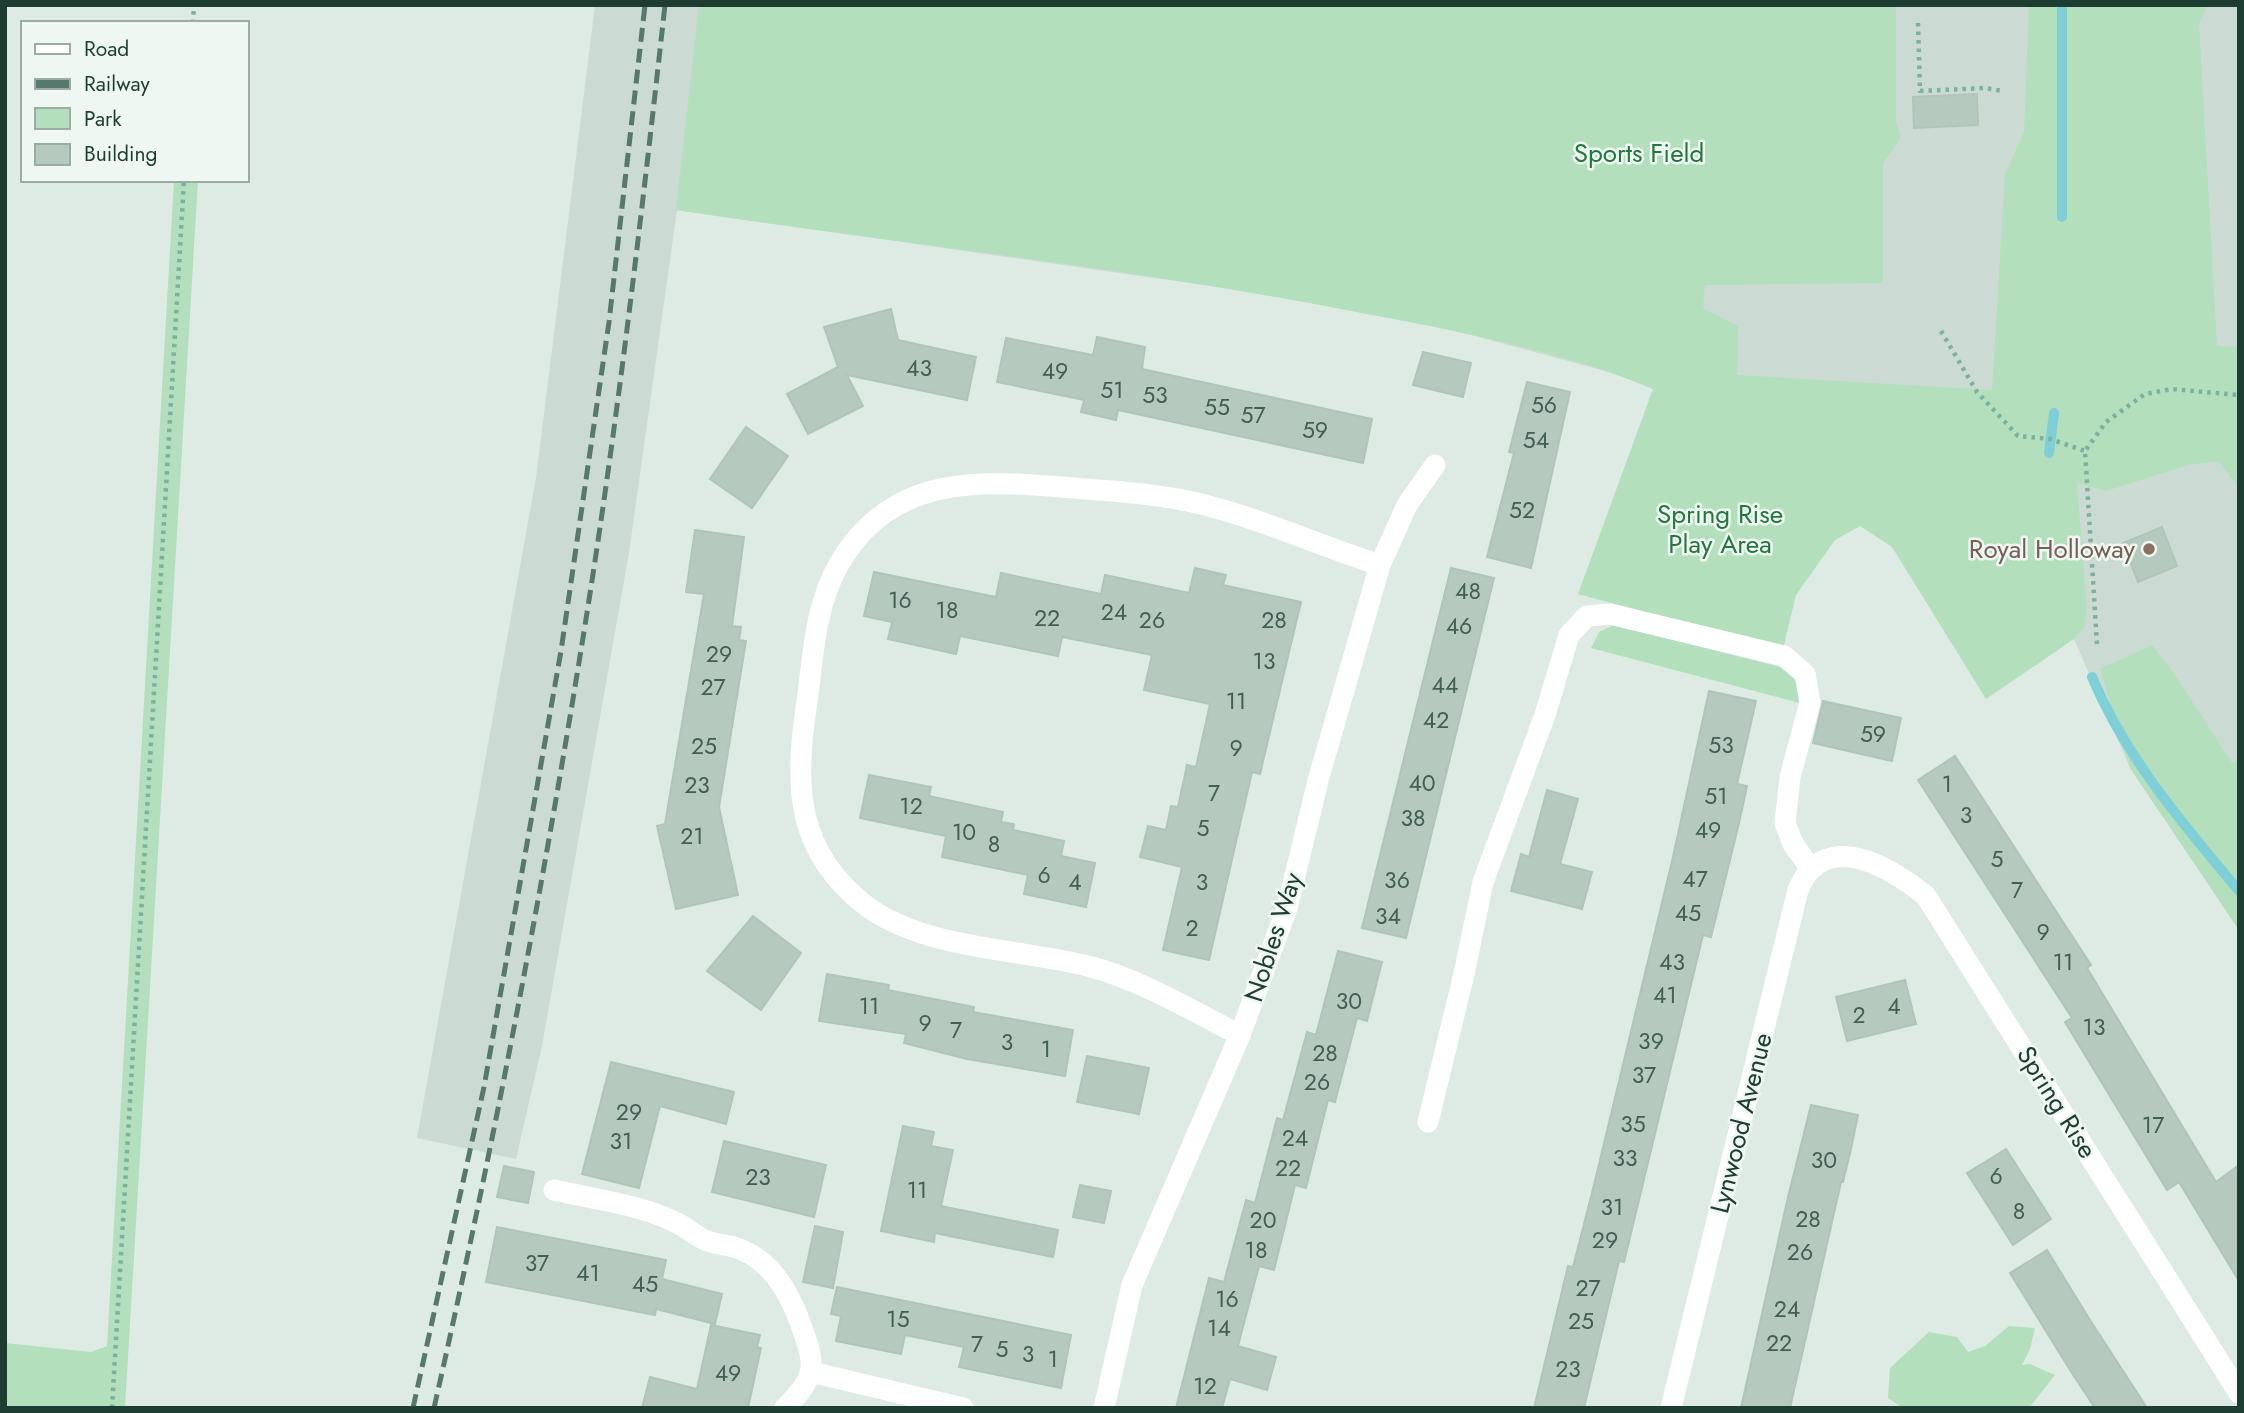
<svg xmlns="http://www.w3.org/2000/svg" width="2244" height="1413" font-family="Jost,sans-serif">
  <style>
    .built { fill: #cbdbd3 }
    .green { fill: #b3dfbc }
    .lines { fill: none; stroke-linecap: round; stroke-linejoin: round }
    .stream { stroke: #7ecfd7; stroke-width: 10 }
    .building { fill: #b5c9bf; stroke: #afc5ba; stroke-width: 2 }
    .path { stroke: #7ab29d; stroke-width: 4.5; stroke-dasharray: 3.5 5; stroke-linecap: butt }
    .minor { stroke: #fff; stroke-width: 21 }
    .rail { stroke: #57786d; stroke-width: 5; stroke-dasharray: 14 7; stroke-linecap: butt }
    .education-dot { fill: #8d6e63; stroke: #eef7f2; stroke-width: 2.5 }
    .labels { text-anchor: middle; stroke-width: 5; stroke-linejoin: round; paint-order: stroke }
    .number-label { font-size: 23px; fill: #435f55 }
    .park-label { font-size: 26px; fill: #23773e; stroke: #eef7f2 }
    .education-label { font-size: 26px; fill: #785e54; stroke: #eef7f2; text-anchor: end }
    .street-label { font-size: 26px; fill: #1d3c32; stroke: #eef7f2 }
  </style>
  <rect width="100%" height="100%" fill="#ddebe4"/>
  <!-- built -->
  <polygon class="built" points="595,5 2239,5 2239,930 2130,768 2074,639 2044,459 1653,389 1620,375 1445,328 1252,292 677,210 629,553 542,1046 516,1159 417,1138 536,478"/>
  <!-- green -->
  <g class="green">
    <path d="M 699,5 L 1896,5 L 1896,121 L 1901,138 L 1883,163 L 1883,283 L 1705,285 L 1703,308 L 1738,326 L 1737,375 L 1992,390 L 2005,174 L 2024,132 L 2029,5 L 2208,5 L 2199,23 L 2217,346 L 2239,347 L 2239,488 L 2218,461 L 2188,465 L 2106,491 L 2077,483 L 2087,608 L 2085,626 L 2074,639 L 1986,699 L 1892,547 L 1860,526 L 1835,540 L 1796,595 L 1783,649 L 1578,594 L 1653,389 C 1559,349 1441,328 1341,309 C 1121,267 898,243 676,210 Z"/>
    <polygon points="174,180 198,180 125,1408 5,1408 5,1343 91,1352 107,1346"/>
    <polygon points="1614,625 1792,670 1798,678 1800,703 1591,648 1599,632"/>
    <polygon points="2152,645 2171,669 2232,763 2239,761 2239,930 2130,768 2100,669"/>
    <polygon points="2009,1326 2035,1328 2030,1349 2022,1365 2030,1364 2055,1375 2029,1408 1903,1408 1888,1398 1890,1368 1929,1332 1957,1337 1968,1352 1985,1346"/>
  </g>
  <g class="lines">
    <!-- stream -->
    <g class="stream">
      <polyline points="2062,217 2062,5"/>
      <polyline points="2049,453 2054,413"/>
      <path d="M 2092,677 C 2126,758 2183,824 2239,891"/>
    </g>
  </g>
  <!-- building -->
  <g class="building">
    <polygon points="1977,94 1978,125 1914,128 1913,97"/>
    <polygon points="891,309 898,340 976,357 967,400 847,375 863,406 808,434 787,394 838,367 824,327"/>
    <polygon points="1097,337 1145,347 1142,369 1372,419 1363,463 1118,410 1116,420 1081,412 1084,400 997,382 1006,338 1093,355"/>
    <polygon points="1423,352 1471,363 1463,397 1413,385"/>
    <polygon points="1527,382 1570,392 1531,568 1487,557 1514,453 1509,452"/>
    <polygon points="746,427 788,456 752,508 710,479"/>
    <polygon points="2162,527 2177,566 2138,582 2123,543"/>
    <polygon points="695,530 744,537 732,626 741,627 739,640 746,641 719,807 738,895 676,909 657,826 665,824 704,594 686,592"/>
    <polygon points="1195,568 1226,575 1223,585 1301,602 1260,774 1252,772 1209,960 1163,950 1182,867 1140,857 1148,826 1166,830 1171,806 1178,807 1187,765 1196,767 1210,704 1144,690 1152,655 1062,637 1058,656 960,636 956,654 888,639 892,622 864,616 874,572 996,597 1001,573 1101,594 1105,575 1189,593"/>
    <polygon points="1451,568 1494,578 1406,938 1362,928"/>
    <polygon points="1709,691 1756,701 1737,784 1747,786 1739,823 1711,937 1703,935 1624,1262 1619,1261 1584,1408 1534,1408 1568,1266 1573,1267 1594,1185 1673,857"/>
    <polygon points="1823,701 1901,718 1892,761 1813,743"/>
    <polygon points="1955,756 2091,965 2087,968 2216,1182 2239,1165 2239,1281 2179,1182 2167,1190 2065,1022 2072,1018 1918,780"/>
    <polygon points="869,775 931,787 929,796 1003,812 1001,822 1014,824 1013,830 1064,841 1061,856 1095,863 1086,907 1024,894 1028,875 942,857 946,836 860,818"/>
    <polygon points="1547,790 1578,799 1560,864 1592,872 1582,909 1511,891 1521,854 1529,857"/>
    <polygon points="753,916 801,953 761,1010 707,971"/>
    <polygon points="1338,951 1382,962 1367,1021 1357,1018 1335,1102 1328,1100 1306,1188 1295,1185 1274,1270 1259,1266 1245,1319 1238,1346 1276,1357 1267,1390 1230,1379 1222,1408 1176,1408 1209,1278 1224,1282 1246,1200 1255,1203 1277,1118 1283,1120 1307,1032 1316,1035"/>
    <polygon points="827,974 889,985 888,990 974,1007 973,1012 1073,1030 1065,1076 967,1059 904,1043 906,1034 819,1021"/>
    <polygon points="1905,980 1916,1024 1847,1041 1836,997"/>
    <polygon points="1087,1056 1149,1068 1139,1114 1077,1102"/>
    <polygon points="611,1062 734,1092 726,1124 660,1106 639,1188 582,1174"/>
    <polygon points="1811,1105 1858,1115 1851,1149 1843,1182 1841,1182 1790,1408 1741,1408 1788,1197"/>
    <polygon points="903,1126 934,1132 931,1146 953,1150 941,1206 1058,1230 1053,1257 935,1233 934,1242 881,1231"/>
    <polygon points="724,1141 826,1165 814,1217 712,1192"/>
    <polygon points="2006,1149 2051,1219 2013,1245 1967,1173"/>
    <polygon points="504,1166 534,1172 528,1203 497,1197"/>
    <polygon points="1080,1185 1111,1191 1104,1223 1073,1217"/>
    <polygon points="815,1226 843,1232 833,1288 803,1282"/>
    <polygon points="497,1227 666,1260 662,1279 722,1294 715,1324 656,1309 655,1315 486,1282"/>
    <polygon points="2047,1250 2090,1320 2147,1408 2095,1408 2070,1370 2010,1273"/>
    <polygon points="837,1287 1071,1335 1061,1388 959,1367 964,1347 905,1335 901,1354 836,1341 841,1316 831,1314"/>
    <polygon points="711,1325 760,1335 757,1347 761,1348 748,1408 642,1408 650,1377 697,1389"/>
  </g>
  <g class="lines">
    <!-- path -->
    <g class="path">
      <polyline points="193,23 194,5"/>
      <polyline points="1918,23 1920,91 1985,88 2003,91"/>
      <polyline points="1941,331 1977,392 2018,436 2050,439 2085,451"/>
      <polyline points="2097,644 2085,451 2106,422 2145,394 2172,389 2239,395"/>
      <polyline points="112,1408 184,180"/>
    </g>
    <!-- minor -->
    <g class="minor">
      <path d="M 1240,1035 C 1192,1011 1143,981 1092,967 C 1020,948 924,950 865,905 C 797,852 794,787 806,709 C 813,661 814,607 839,564 C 892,473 981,480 1073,488 C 1115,491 1159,494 1201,504 C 1262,519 1320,546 1380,565"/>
      <polyline points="1428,1122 1464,974 1483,882 1545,715 1569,635 1587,616 1610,614 1784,656 1805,674 1810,703 1790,777 1785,823 1793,844 1811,869"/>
      <path d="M 554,1190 C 593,1199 637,1204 673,1221 C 685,1226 694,1235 705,1240 C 716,1245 726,1244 737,1248 C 772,1260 791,1295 802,1328 C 817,1368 815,1377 785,1408"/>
      <polyline points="811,1372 963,1408"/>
      <polyline points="1104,1408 1132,1285 1240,1035 1287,908 1319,777 1380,565 1407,505 1435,465"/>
      <path d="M 1671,1408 L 1798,890 C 1824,827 1890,867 1926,896 L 2239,1393"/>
    </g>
    <!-- rail -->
    <g class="rail">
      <polyline points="413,1408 484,1087 561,651 609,322 645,5"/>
      <path d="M 434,1408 C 491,1157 540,904 581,650 C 616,436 641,221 665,5"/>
    </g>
  </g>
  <!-- markers -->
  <circle class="education-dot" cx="2149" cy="549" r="7"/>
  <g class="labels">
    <!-- number labels -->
    <g class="number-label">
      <text x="919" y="376">43</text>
      <text x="1055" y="379">49</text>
      <text x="1112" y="398">51</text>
      <text x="1155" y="403">53</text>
      <text x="1544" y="413">56</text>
      <text x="1217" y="415">55</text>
      <text x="1253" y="423">57</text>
      <text x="1315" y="438">59</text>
      <text x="1536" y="448">54</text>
      <text x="1522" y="518">52</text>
      <text x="1468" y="599">48</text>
      <text x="900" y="608">16</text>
      <text x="947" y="618">18</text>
      <text x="1114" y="620">24</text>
      <text x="1047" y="626">22</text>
      <text x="1152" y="628">26</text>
      <text x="1274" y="628">28</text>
      <text x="1459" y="634">46</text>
      <text x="719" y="662">29</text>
      <text x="1264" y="669">13</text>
      <text x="1445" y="693">44</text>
      <text x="713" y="695">27</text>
      <text x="1236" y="709">11</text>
      <text x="1436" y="728">42</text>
      <text x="1873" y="742">59</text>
      <text x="1721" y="753">53</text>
      <text x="704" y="754">25</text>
      <text x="1236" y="756">9</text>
      <text x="1422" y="791">40</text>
      <text x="1947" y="792">1</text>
      <text x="697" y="793">23</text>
      <text x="1214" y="801">7</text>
      <text x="1716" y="804">51</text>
      <text x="911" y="814">12</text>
      <text x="1966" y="823">3</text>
      <text x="1413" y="826">38</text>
      <text x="1203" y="836">5</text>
      <text x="1708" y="838">49</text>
      <text x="964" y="840">10</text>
      <text x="692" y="844">21</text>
      <text x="994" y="852">8</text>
      <text x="1997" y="867">5</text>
      <text x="1044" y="883">6</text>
      <text x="1695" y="887">47</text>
      <text x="1397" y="888">36</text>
      <text x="1075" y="890">4</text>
      <text x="1202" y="890">3</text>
      <text x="2017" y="898">7</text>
      <text x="1688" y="921">45</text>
      <text x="1388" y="924">34</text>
      <text x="1192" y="936">2</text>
      <text x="2043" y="940">9</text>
      <text x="1672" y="970">43</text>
      <text x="2063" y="970">11</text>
      <text x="1665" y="1003">41</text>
      <text x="1349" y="1009">30</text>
      <text x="869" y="1014">11</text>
      <text x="1894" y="1014">4</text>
      <text x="1859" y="1023">2</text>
      <text x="925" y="1031">9</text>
      <text x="2094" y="1035">13</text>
      <text x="956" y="1038">7</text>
      <text x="1651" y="1049">39</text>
      <text x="1007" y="1050">3</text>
      <text x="1046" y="1057">1</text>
      <text x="1325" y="1061">28</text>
      <text x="1644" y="1083">37</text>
      <text x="1317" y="1090">26</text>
      <text x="629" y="1120">29</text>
      <text x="1633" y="1132">35</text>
      <text x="2153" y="1133">17</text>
      <text x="1295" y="1146">24</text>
      <text x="621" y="1149">31</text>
      <text x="1625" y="1166">33</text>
      <text x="1824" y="1168">30</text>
      <text x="1288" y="1176">22</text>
      <text x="1996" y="1184">6</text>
      <text x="758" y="1185">23</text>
      <text x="917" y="1198">11</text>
      <text x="1612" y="1215">31</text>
      <text x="2019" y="1219">8</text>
      <text x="1808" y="1227">28</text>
      <text x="1263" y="1228">20</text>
      <text x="1605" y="1248">29</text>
      <text x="1256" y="1258">18</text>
      <text x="1800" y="1260">26</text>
      <text x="537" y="1271">37</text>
      <text x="588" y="1281">41</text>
      <text x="645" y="1292">45</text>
      <text x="1588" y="1296">27</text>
      <text x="1227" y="1307">16</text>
      <text x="1787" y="1317">24</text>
      <text x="898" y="1327">15</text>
      <text x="1581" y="1329">25</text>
      <text x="1219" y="1336">14</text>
      <text x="1779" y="1351">22</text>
      <text x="977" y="1352">7</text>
      <text x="1002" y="1357">5</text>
      <text x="1028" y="1362">3</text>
      <text x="1053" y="1367">1</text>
      <text x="1568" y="1377">23</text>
      <text x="728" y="1381">49</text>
      <text x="1205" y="1394">12</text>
    </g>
    <!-- park labels -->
    <g class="park-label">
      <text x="1639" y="162">Sports Field</text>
      <text x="1720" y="523">Spring Rise<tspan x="1720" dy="30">Play Area</tspan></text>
    </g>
    <!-- education labels -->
    <g class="education-label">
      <text x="2135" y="558">Royal Holloway</text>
    </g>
    <!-- street labels -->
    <g class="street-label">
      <text transform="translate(1273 937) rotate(-72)" y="9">Nobles Way</text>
      <text transform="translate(2057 1102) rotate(58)" y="9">Spring Rise</text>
      <text transform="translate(1741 1123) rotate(-76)" y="9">Lynwood Avenue</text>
    </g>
  </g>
  <!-- border -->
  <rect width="2244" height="1413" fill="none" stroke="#1d3c32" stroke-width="14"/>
  <!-- legend -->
  <rect x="21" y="21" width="228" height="161" fill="#eef7f2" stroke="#9aaca5" stroke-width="2"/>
  <rect x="35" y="44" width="35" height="10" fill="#ffffff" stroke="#9aaca5" stroke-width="2"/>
  <text x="84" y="56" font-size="21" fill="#1d3c32">Road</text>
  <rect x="35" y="79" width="35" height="10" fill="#57786d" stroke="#9aaca5" stroke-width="2"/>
  <text x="84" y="91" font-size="21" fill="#1d3c32">Railway</text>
  <rect x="35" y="108" width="35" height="21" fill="#b3dfbc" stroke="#9aaca5" stroke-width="2"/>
  <text x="84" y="126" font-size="21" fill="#1d3c32">Park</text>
  <rect x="35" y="144" width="35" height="21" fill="#b5c9bf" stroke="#9aaca5" stroke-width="2"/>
  <text x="84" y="161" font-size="21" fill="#1d3c32">Building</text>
</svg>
